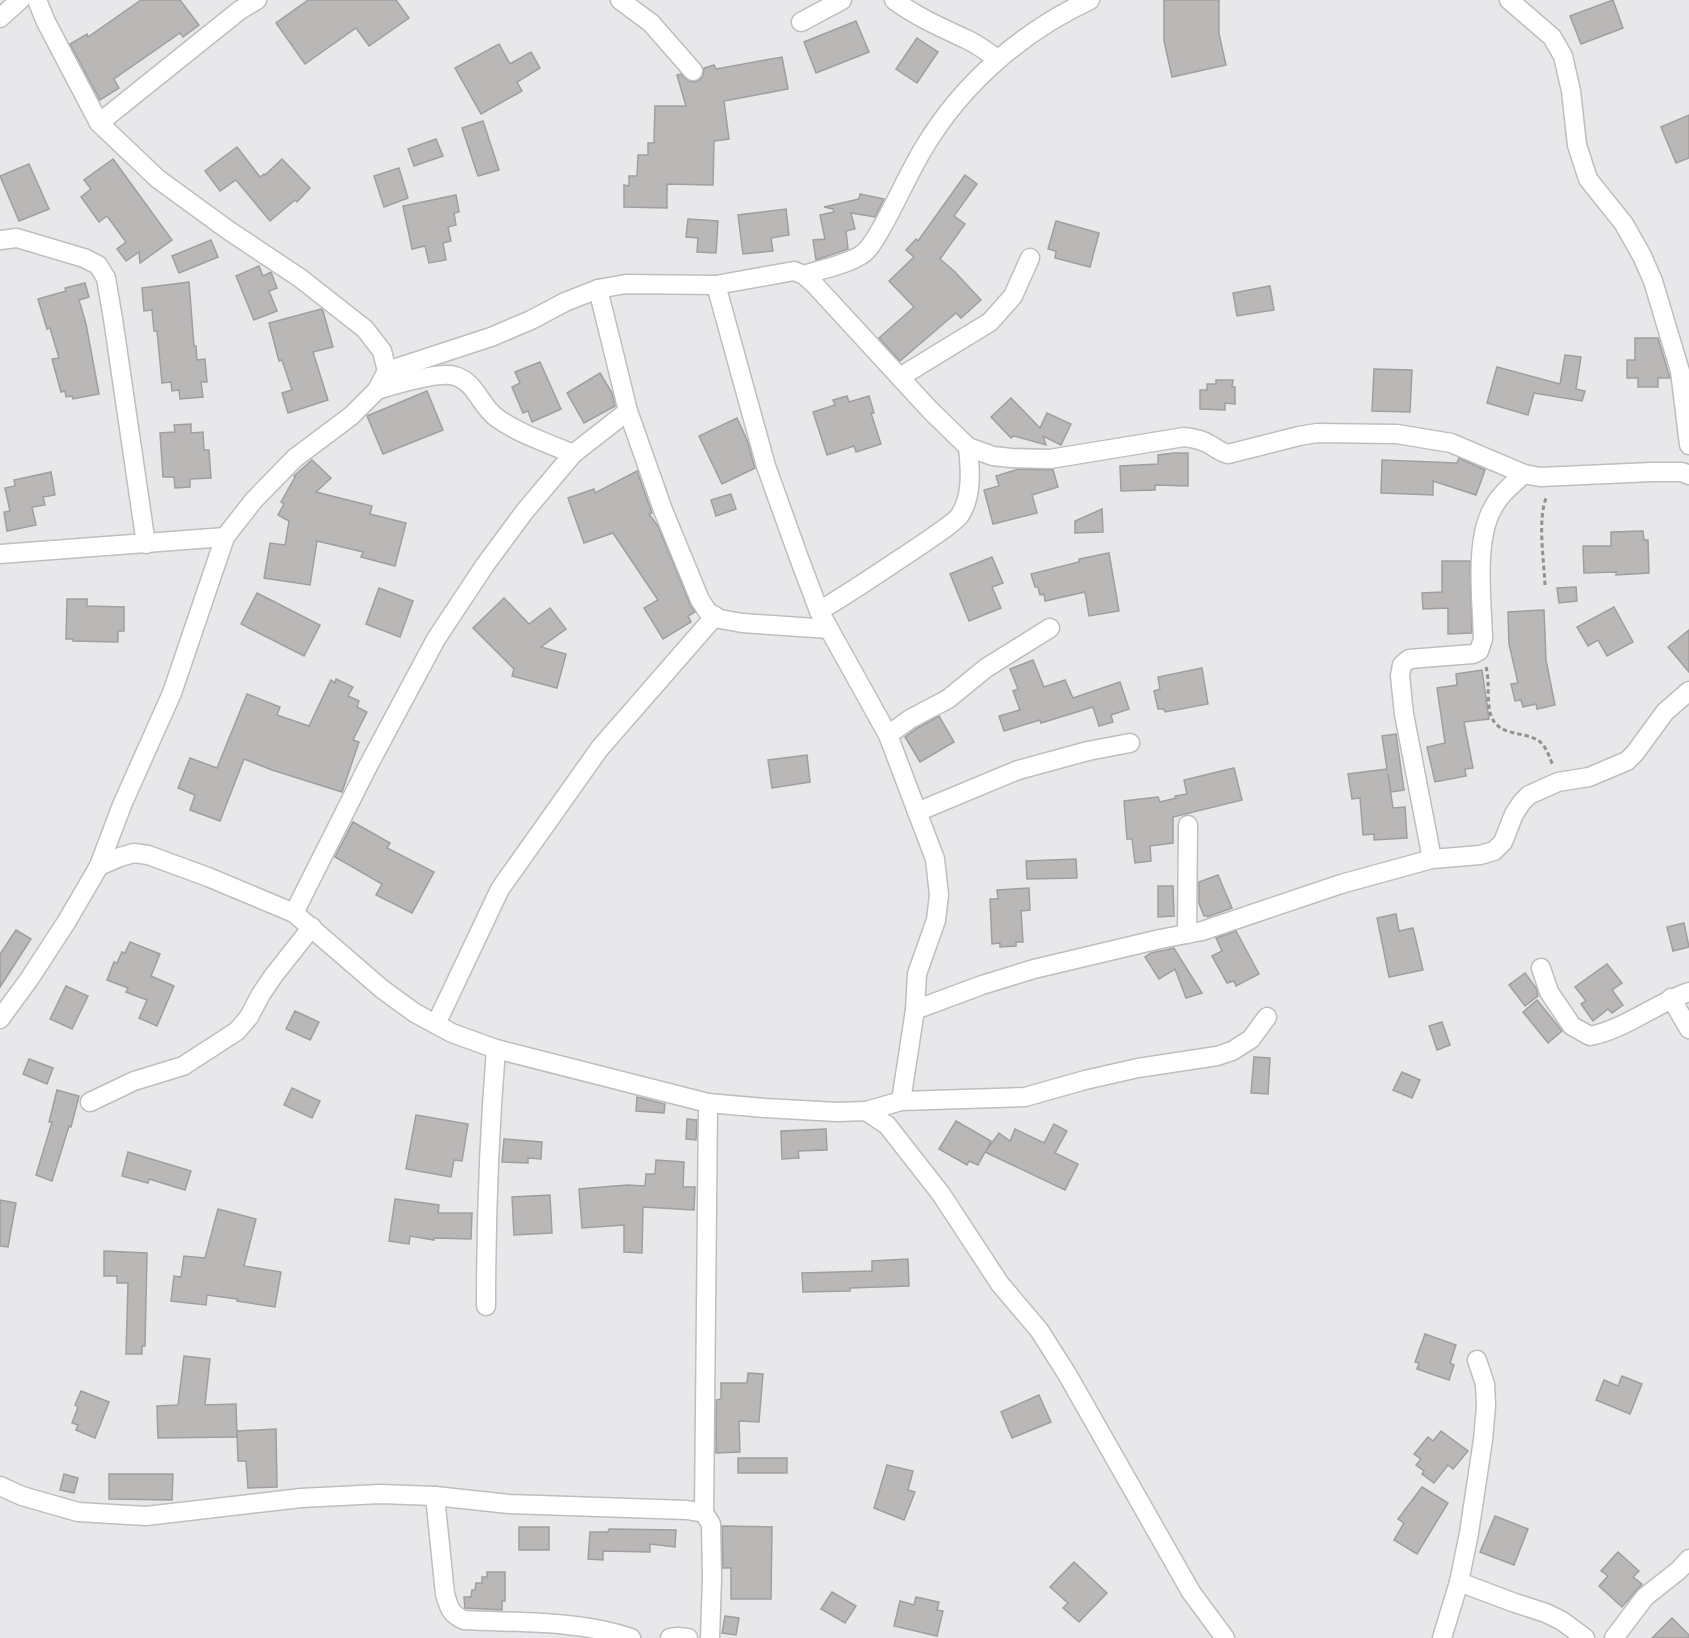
<svg xmlns="http://www.w3.org/2000/svg" width="1689" height="1638" font-family="Poppins,sans-serif">
  <style>
    .building { fill: #bab8b7; stroke: #a09e9e; stroke-width: 1.5 }
    .lines { fill: none; stroke-linecap: round; stroke-linejoin: round }
    .street-casing { stroke: #bebec0; stroke-width: 21 }
    .path { stroke: #919192; stroke-width: 3; stroke-dasharray: 4.5 3; stroke-linecap: butt }
    .street { stroke: #fff; stroke-width: 18 }
  </style>
  <rect width="100%" height="100%" fill="#e8e8ea"/>
  <!-- building -->
  <g class="building">
    <polygon points="141,0 180,0 199,25 183,37 180,33 114,79 119,88 100,100 70,44 87,34 88,37"/>
    <polygon points="308,0 396,0 409,18 369,46 356,28 305,64 276,23"/>
    <polygon points="1164,0 1219,0 1219,34 1226,65 1172,77 1164,41"/>
    <polygon points="1613,0 1623,28 1581,44 1570,16"/>
    <polygon points="856,21 869,52 816,73 804,42"/>
    <polygon points="917,38 938,52 917,83 896,69"/>
    <polygon points="499,44 510,64 531,52 540,68 517,82 522,91 481,114 455,68"/>
    <polygon points="782,57 788,89 724,101 729,139 714,141 713,185 667,184 667,208 624,207 624,185 629,186 629,176 637,176 638,155 648,155 648,143 654,143 655,106 686,106 677,75 681,74 689,81 695,82 700,80 703,75 704,68 714,65 716,69"/>
    <polygon points="1689,115 1689,158 1676,163 1661,127"/>
    <polygon points="483,121 499,170 478,176 462,128"/>
    <polygon points="436,139 443,156 414,166 408,149"/>
    <polygon points="237,147 260,177 264,174 265,175 282,159 310,188 297,202 295,200 270,221 236,180 220,191 205,171"/>
    <polygon points="113,159 172,240 140,263 139,252 126,261 117,249 126,242 107,216 99,222 81,197 91,189 84,180"/>
    <polygon points="29,164 49,209 19,221 0,176"/>
    <polygon points="399,168 408,198 384,207 374,176"/>
    <polygon points="965,175 977,184 954,216 965,224 940,259 954,271 981,300 961,318 956,313 900,361 879,338 914,307 889,281 914,257 906,250 916,239 918,241"/>
    <polygon points="860,194 884,199 875,217 851,213 855,229 846,231 848,249 816,260 813,240 825,239 820,215 834,212 833,209 824,207 859,199"/>
    <polygon points="456,195 459,212 454,213 456,225 448,227 451,241 443,243 446,260 429,263 425,246 412,249 403,206"/>
    <polygon points="786,209 789,235 771,238 773,251 743,254 738,215"/>
    <polygon points="688,219 718,221 716,253 697,252 698,238 686,237"/>
    <polygon points="1056,221 1099,233 1090,267 1055,258 1056,251 1048,249"/>
    <polygon points="211,240 218,257 179,273 172,256"/>
    <polygon points="259,266 263,276 271,272 277,288 269,291 277,311 254,320 236,276"/>
    <polygon points="189,282 194,346 196,346 197,360 205,359 207,382 201,382 203,397 180,399 179,390 172,391 171,382 162,383 157,331 154,331 152,310 144,311 142,288"/>
    <polygon points="85,283 89,297 79,300 86,324 99,394 73,399 72,396 66,397 65,391 61,392 52,359 59,358 50,328 47,329 38,299 66,291 65,288"/>
    <polygon points="1270,286 1274,310 1237,316 1233,293"/>
    <polygon points="321,309 323,311 333,347 313,352 328,400 288,413 282,393 292,390 282,360 279,361 269,323"/>
    <polygon points="1635,338 1658,338 1670,378 1658,378 1658,387 1638,387 1638,378 1627,378 1627,360 1635,360"/>
    <polygon points="1565,355 1581,357 1576,389 1585,391 1582,401 1534,393 1528,415 1487,403 1497,367 1560,384"/>
    <polygon points="540,362 561,409 532,422 528,411 523,413 512,387 520,383 515,372"/>
    <polygon points="1374,369 1412,370 1410,412 1372,411"/>
    <polygon points="600,373 612,393 615,406 584,423 567,393"/>
    <polygon points="1216,380 1233,380 1232,387 1235,387 1235,404 1225,403 1225,410 1200,409 1200,390 1207,390 1207,384 1216,384"/>
    <polygon points="427,391 443,430 383,454 367,416"/>
    <polygon points="847,396 849,402 869,396 874,413 871,413 881,444 856,452 854,446 827,455 813,412 835,405 833,400"/>
    <polygon points="1011,398 1040,428 1047,413 1071,424 1061,445 1043,436 1046,445 1014,436 1011,438 991,417"/>
    <polygon points="737,418 747,440 755,468 722,484 699,436"/>
    <polygon points="191,424 191,433 203,432 204,450 209,450 211,478 190,479 190,487 175,488 174,477 163,477 160,433 175,432 174,425"/>
    <polygon points="1174,453 1188,453 1188,486 1155,485 1155,490 1121,491 1120,466 1158,464 1158,455"/>
    <polygon points="1459,458 1485,470 1476,495 1433,481 1433,495 1381,493 1382,460 1457,463"/>
    <polygon points="312,460 331,478 316,492 372,506 370,514 406,523 395,566 361,557 363,552 317,541 310,585 264,578 270,543 285,545 289,521 278,515 284,504 281,502 295,477 294,476"/>
    <polygon points="1019,469 1053,470 1058,487 1032,495 1037,513 993,524 984,490 999,486 996,476"/>
    <polygon points="637,471 652,513 649,514 658,526 690,604 695,612 688,616 691,622 663,639 644,608 658,600 613,533 584,543 568,498 594,489 595,493"/>
    <polygon points="51,472 55,495 43,497 45,505 32,507 36,525 7,531 4,512 10,511 5,488 15,486 14,480"/>
    <polygon points="731,494 736,509 716,516 711,500"/>
    <polygon points="1102,509 1103,532 1075,533 1075,521"/>
    <polygon points="1643,531 1644,540 1648,540 1649,573 1616,575 1616,572 1584,573 1583,546 1611,546 1611,532"/>
    <polygon points="1109,553 1119,611 1089,616 1085,592 1045,601 1044,594 1040,595 1038,587 1035,587 1031,574 1079,562 1079,559"/>
    <polygon points="992,557 1003,583 992,587 1001,608 969,621 950,574"/>
    <polygon points="1442,561 1470,561 1472,633 1448,634 1448,608 1423,609 1422,593 1442,592"/>
    <polygon points="1576,587 1577,601 1559,603 1557,588"/>
    <polygon points="379,588 413,601 400,637 366,624"/>
    <polygon points="257,593 320,625 304,656 241,624"/>
    <polygon points="504,598 529,624 550,608 566,629 541,647 566,654 557,688 512,676 514,669 473,628"/>
    <polygon points="67,599 87,599 87,606 124,607 124,631 118,631 118,642 73,641 73,639 66,639"/>
    <polygon points="1614,607 1633,642 1607,656 1598,640 1588,646 1577,627"/>
    <polygon points="1544,610 1546,660 1555,705 1537,709 1536,704 1523,707 1521,700 1515,701 1511,684 1518,683 1509,644 1508,612"/>
    <polygon points="1689,630 1689,672 1668,647"/>
    <polygon points="1033,660 1044,687 1065,680 1073,698 1120,682 1129,709 1111,715 1113,722 1099,726 1093,707 1041,723 1040,720 1004,731 999,716 1020,710 1013,691 1018,689 1010,669"/>
    <polygon points="1202,668 1208,704 1165,712 1164,709 1158,709 1154,691 1160,689 1158,677"/>
    <polygon points="1482,670 1489,719 1464,722 1473,768 1465,769 1466,776 1435,782 1427,747 1445,743 1437,688 1457,685 1456,674"/>
    <polygon points="336,679 353,687 348,696 359,701 357,707 367,712 353,740 359,742 342,792 272,770 244,759 220,821 190,810 195,795 178,788 190,758 217,768 247,694 280,707 277,715 309,726 331,680 335,683"/>
    <polygon points="939,716 954,742 920,762 905,737 916,729"/>
    <polygon points="1396,734 1404,790 1391,792 1388,774 1393,808 1405,807 1407,838 1374,840 1374,834 1363,835 1360,798 1352,799 1348,774 1387,769 1382,736"/>
    <polygon points="807,755 810,782 772,788 768,760"/>
    <polygon points="1234,768 1242,800 1173,817 1173,843 1150,846 1151,861 1135,863 1132,839 1127,839 1124,801 1158,797 1160,802 1176,798 1175,796 1187,794 1184,780"/>
    <polygon points="353,822 390,843 387,848 434,872 412,913 376,895 382,884 335,857"/>
    <polygon points="1076,859 1077,878 1027,879 1026,861"/>
    <polygon points="1218,875 1232,908 1207,917 1210,916 1204,916 1199,903 1199,882"/>
    <polygon points="1158,886 1173,886 1174,916 1158,917"/>
    <polygon points="1029,888 1030,910 1021,911 1023,942 1016,942 1016,946 1000,947 1000,943 992,944 990,899 998,899 997,890"/>
    <polygon points="1396,914 1399,931 1413,928 1423,970 1389,977 1377,918"/>
    <polygon points="1684,923 1689,947 1673,951 1667,927"/>
    <polygon points="16,930 31,939 0,987 0,954"/>
    <polygon points="1236,931 1259,974 1236,986 1234,981 1227,983 1212,956 1222,951 1216,938"/>
    <polygon points="130,942 160,954 151,976 174,986 157,1026 139,1018 147,1000 126,992 128,988 107,980 114,962 117,963 122,952 125,953"/>
    <polygon points="1174,948 1175,950 1202,993 1186,998 1175,969 1159,979 1145,957 1151,953"/>
    <polygon points="1607,964 1622,983 1612,990 1623,1005 1612,1013 1608,1009 1593,1021 1581,1004 1586,1001 1575,987"/>
    <polygon points="1525,973 1536,988 1538,996 1525,1006 1509,985"/>
    <polygon points="66,986 88,996 72,1029 50,1019"/>
    <polygon points="1537,1000 1562,1031 1548,1043 1523,1012"/>
    <polygon points="295,1011 319,1022 310,1040 286,1029"/>
    <polygon points="1442,1022 1450,1045 1437,1050 1429,1026"/>
    <polygon points="1254,1057 1270,1058 1268,1094 1251,1093"/>
    <polygon points="29,1059 53,1068 47,1084 23,1074"/>
    <polygon points="1402,1072 1420,1080 1412,1098 1393,1090"/>
    <polygon points="292,1088 320,1101 312,1118 284,1105"/>
    <polygon points="57,1090 79,1096 71,1127 69,1126 52,1181 36,1175 52,1122 49,1122"/>
    <polygon points="637,1097 665,1104 664,1113 636,1111"/>
    <polygon points="416,1115 468,1124 462,1161 454,1160 451,1177 406,1169"/>
    <polygon points="687,1119 697,1120 696,1140 686,1139"/>
    <polygon points="956,1121 991,1141 986,1151 999,1133 1010,1141 1015,1129 1044,1143 1054,1124 1067,1131 1055,1153 1078,1164 1065,1190 985,1152 978,1165 969,1161 967,1165 939,1149"/>
    <polygon points="826,1129 827,1150 798,1151 799,1158 782,1159 781,1131"/>
    <polygon points="504,1139 542,1142 541,1159 528,1158 528,1163 502,1162"/>
    <polygon points="128,1152 191,1171 185,1190 149,1179 148,1183 122,1176"/>
    <polygon points="656,1160 684,1162 683,1187 695,1187 694,1210 643,1207 642,1253 624,1252 624,1225 582,1228 579,1189 627,1185 645,1186 646,1174 655,1174"/>
    <polygon points="550,1195 552,1233 514,1235 512,1197"/>
    <polygon points="395,1199 439,1205 438,1213 472,1213 471,1239 434,1238 434,1240 410,1236 409,1244 389,1241"/>
    <polygon points="0,1200 16,1203 8,1247 0,1246"/>
    <polygon points="218,1209 256,1219 244,1266 281,1272 275,1307 237,1301 237,1299 207,1295 206,1305 171,1301 174,1276 181,1277 184,1256 205,1258"/>
    <polygon points="104,1251 147,1253 145,1346 142,1346 142,1354 126,1354 128,1283 117,1283 117,1276 104,1276"/>
    <polygon points="908,1259 909,1286 850,1288 850,1291 803,1292 802,1273 872,1271 872,1261"/>
    <polygon points="1425,1334 1456,1345 1450,1363 1454,1365 1449,1380 1417,1369 1419,1363 1415,1362"/>
    <polygon points="184,1356 210,1359 205,1405 236,1404 237,1437 158,1438 157,1406 178,1405"/>
    <polygon points="748,1373 763,1374 759,1422 739,1421 740,1452 716,1453 716,1400 721,1399 721,1383 747,1383"/>
    <polygon points="1622,1376 1642,1384 1630,1414 1596,1400 1604,1380 1618,1386"/>
    <polygon points="81,1391 109,1402 95,1438 76,1430 78,1425 72,1423 78,1407 75,1405"/>
    <polygon points="1039,1395 1051,1422 1012,1438 1001,1412"/>
    <polygon points="276,1429 277,1487 248,1488 246,1461 238,1461 237,1431"/>
    <polygon points="1441,1431 1468,1451 1453,1469 1448,1465 1434,1483 1422,1474 1424,1471 1416,1465 1421,1459 1414,1454 1428,1437 1433,1441"/>
    <rect x="738" y="1458" width="49" height="15"/>
    <polygon points="887,1465 913,1471 908,1490 915,1492 904,1520 874,1508"/>
    <polygon points="64,1474 78,1478 74,1493 60,1490"/>
    <polygon points="109,1474 173,1474 172,1500 109,1499"/>
    <polygon points="1422,1487 1448,1503 1417,1554 1394,1540 1404,1523 1398,1519"/>
    <polygon points="1495,1516 1528,1529 1514,1565 1480,1552"/>
    <polygon points="722,1526 772,1527 771,1599 731,1599 731,1568 723,1568"/>
    <rect x="519" y="1527" width="30" height="23"/>
    <polygon points="609,1529 676,1530 675,1547 650,1544 650,1552 603,1551 603,1560 588,1559 590,1532 608,1532"/>
    <polygon points="1618,1552 1639,1571 1633,1577 1642,1584 1622,1607 1599,1586 1608,1576 1601,1571"/>
    <polygon points="1074,1562 1107,1593 1079,1622 1063,1608 1068,1603 1050,1587"/>
    <polygon points="487,1572 505,1572 505,1601 502,1601 502,1610 465,1608 464,1597 471,1597 472,1590 475,1590 476,1583 482,1583 482,1577 487,1577"/>
    <polygon points="832,1592 856,1606 845,1623 821,1609"/>
    <polygon points="916,1597 939,1602 937,1610 943,1611 937,1636 894,1626 900,1601 914,1605"/>
    <polygon points="725,1616 739,1618 736,1635 722,1633"/>
    <polygon points="1672,1618 1689,1635 1689,1638 1652,1638"/>
  </g>
  <g class="lines">
    <!-- street casing -->
    <g class="street-casing">
      <g id="street">
        <polyline points="620,0 651,23 693,71"/>
        <path d="M 894,0 C 917,17 940,27 966,39 C 977,44 987,52 998,59"/>
        <polyline points="1509,0 1552,37 1563,56 1571,91 1577,145 1588,179 1624,224 1642,256 1653,281 1680,371 1689,445"/>
        <polyline points="0,18 20,0"/>
        <polyline points="801,22 842,0"/>
        <polyline points="99,123 240,10 257,0"/>
        <polyline points="0,240 17,238 84,258 98,265 106,278 113,319 146,544"/>
        <path d="M 804,275 C 821,269 850,264 864,253 C 872,246 877,236 882,227 C 897,201 909,172 925,146 C 963,83 1023,31 1090,0"/>
        <polyline points="716,285 766,466 799,558 819,611 888,735 935,859 939,895 936,920 917,974 915,1010 901,1101"/>
        <polyline points="598,289 628,411 663,510 700,600 708,612 720,619 742,623 829,629"/>
        <path d="M 387,371 L 491,337 L 531,320 L 565,302 L 598,289 L 626,284 L 716,285 L 794,271 L 804,275 L 814,284 L 930,410 L 968,447 L 993,456 L 1011,458 L 1050,459 L 1184,437 C 1193,438 1202,440 1209,444 C 1216,448 1220,452 1228,454 L 1299,436 L 1317,433 L 1397,434 L 1451,443 L 1524,474 L 1540,477 L 1652,472 L 1682,472 L 1689,475"/>
        <polyline points="900,377 990,322 1013,296 1030,258"/>
        <path d="M 377,390 C 394,385 439,371 455,376 C 476,382 480,406 497,418 C 519,434 548,443 573,454"/>
        <polyline points="0,554 225,537"/>
        <path d="M 819,611 C 855,590 889,566 924,543 C 932,537 956,522 960,515 C 973,495 970,468 968,447"/>
        <polyline points="888,735 910,719 948,699 986,668 1050,628"/>
        <polyline points="917,812 1018,770 1088,751 1130,743"/>
        <path d="M 1432,859 L 1404,714 L 1400,676 L 1402,665 L 1409,659 L 1473,654 L 1479,651 L 1483,639 C 1482,601 1474,540 1493,508 C 1500,494 1513,484 1524,474"/>
        <polyline points="99,866 120,857 134,853 148,855 208,877 294,913 382,989 415,1013 452,1033 496,1049 708,1103 765,1108 837,1112 866,1111 887,1125 941,1194 1000,1284 1039,1330 1067,1374 1191,1592 1225,1638"/>
        <polyline points="294,913 368,766 436,639 485,565 525,511 573,454 628,411"/>
        <polyline points="1187,934 1188,825"/>
        <path d="M 1541,968 L 1549,992 L 1572,1026 L 1590,1036 C 1625,1029 1655,1004 1689,992"/>
        <polyline points="1671,998 1689,1029"/>
        <polyline points="915,1010 982,985 1034,969 1160,939 1202,931 1341,884 1432,859 1480,855 1494,851 1503,842 1514,814 1522,802 1529,795 1558,782 1589,777 1627,761 1635,753 1665,712 1689,691"/>
        <polyline points="0,1019 30,978 67,921 99,866 122,805 172,693 225,537 254,500 295,458 351,416 377,390 387,371 382,351 365,329 300,278 228,230 158,179 99,123 46,22 37,0"/>
        <polyline points="436,1024 500,889 600,748 715,616"/>
        <polyline points="90,1102 134,1081 183,1066 237,1031 249,1017 261,994 274,975 312,927"/>
        <polyline points="866,1111 901,1101 1025,1097 1085,1080 1138,1068 1217,1056 1232,1051 1251,1039 1267,1017"/>
        <path d="M 486,1306 C 486,1220 489,1135 496,1049"/>
        <polyline points="0,1486 22,1496 78,1512 146,1516 301,1498 380,1494 435,1496 509,1504 687,1510 704,1513 711,1524 712,1578 710,1638"/>
        <path d="M 435,1496 L 445,1594 C 449,1607 450,1614 464,1620 C 520,1623 578,1620 631,1638"/>
        <polyline points="704,1513 708,1103"/>
        <polyline points="1459,1582 1515,1603 1546,1613 1562,1621 1585,1638"/>
        <polyline points="670,1638 678,1637 688,1638"/>
        <polyline points="1442,1638 1459,1582 1469,1533 1483,1440 1486,1406 1485,1384 1477,1360"/>
        <polyline points="1614,1638 1645,1597 1679,1570 1689,1559"/>
      </g>
    </g>
    <!-- path -->
    <g class="path">
      <path d="M 1545,585 C 1544,561 1537,517 1547,496"/>
      <path d="M 1486,667 C 1491,684 1484,709 1495,723 C 1506,736 1526,732 1539,741 C 1546,746 1550,758 1553,766"/>
    </g>
    <!-- street -->
    <use href="#street" class="street"/>
  </g>
</svg>
